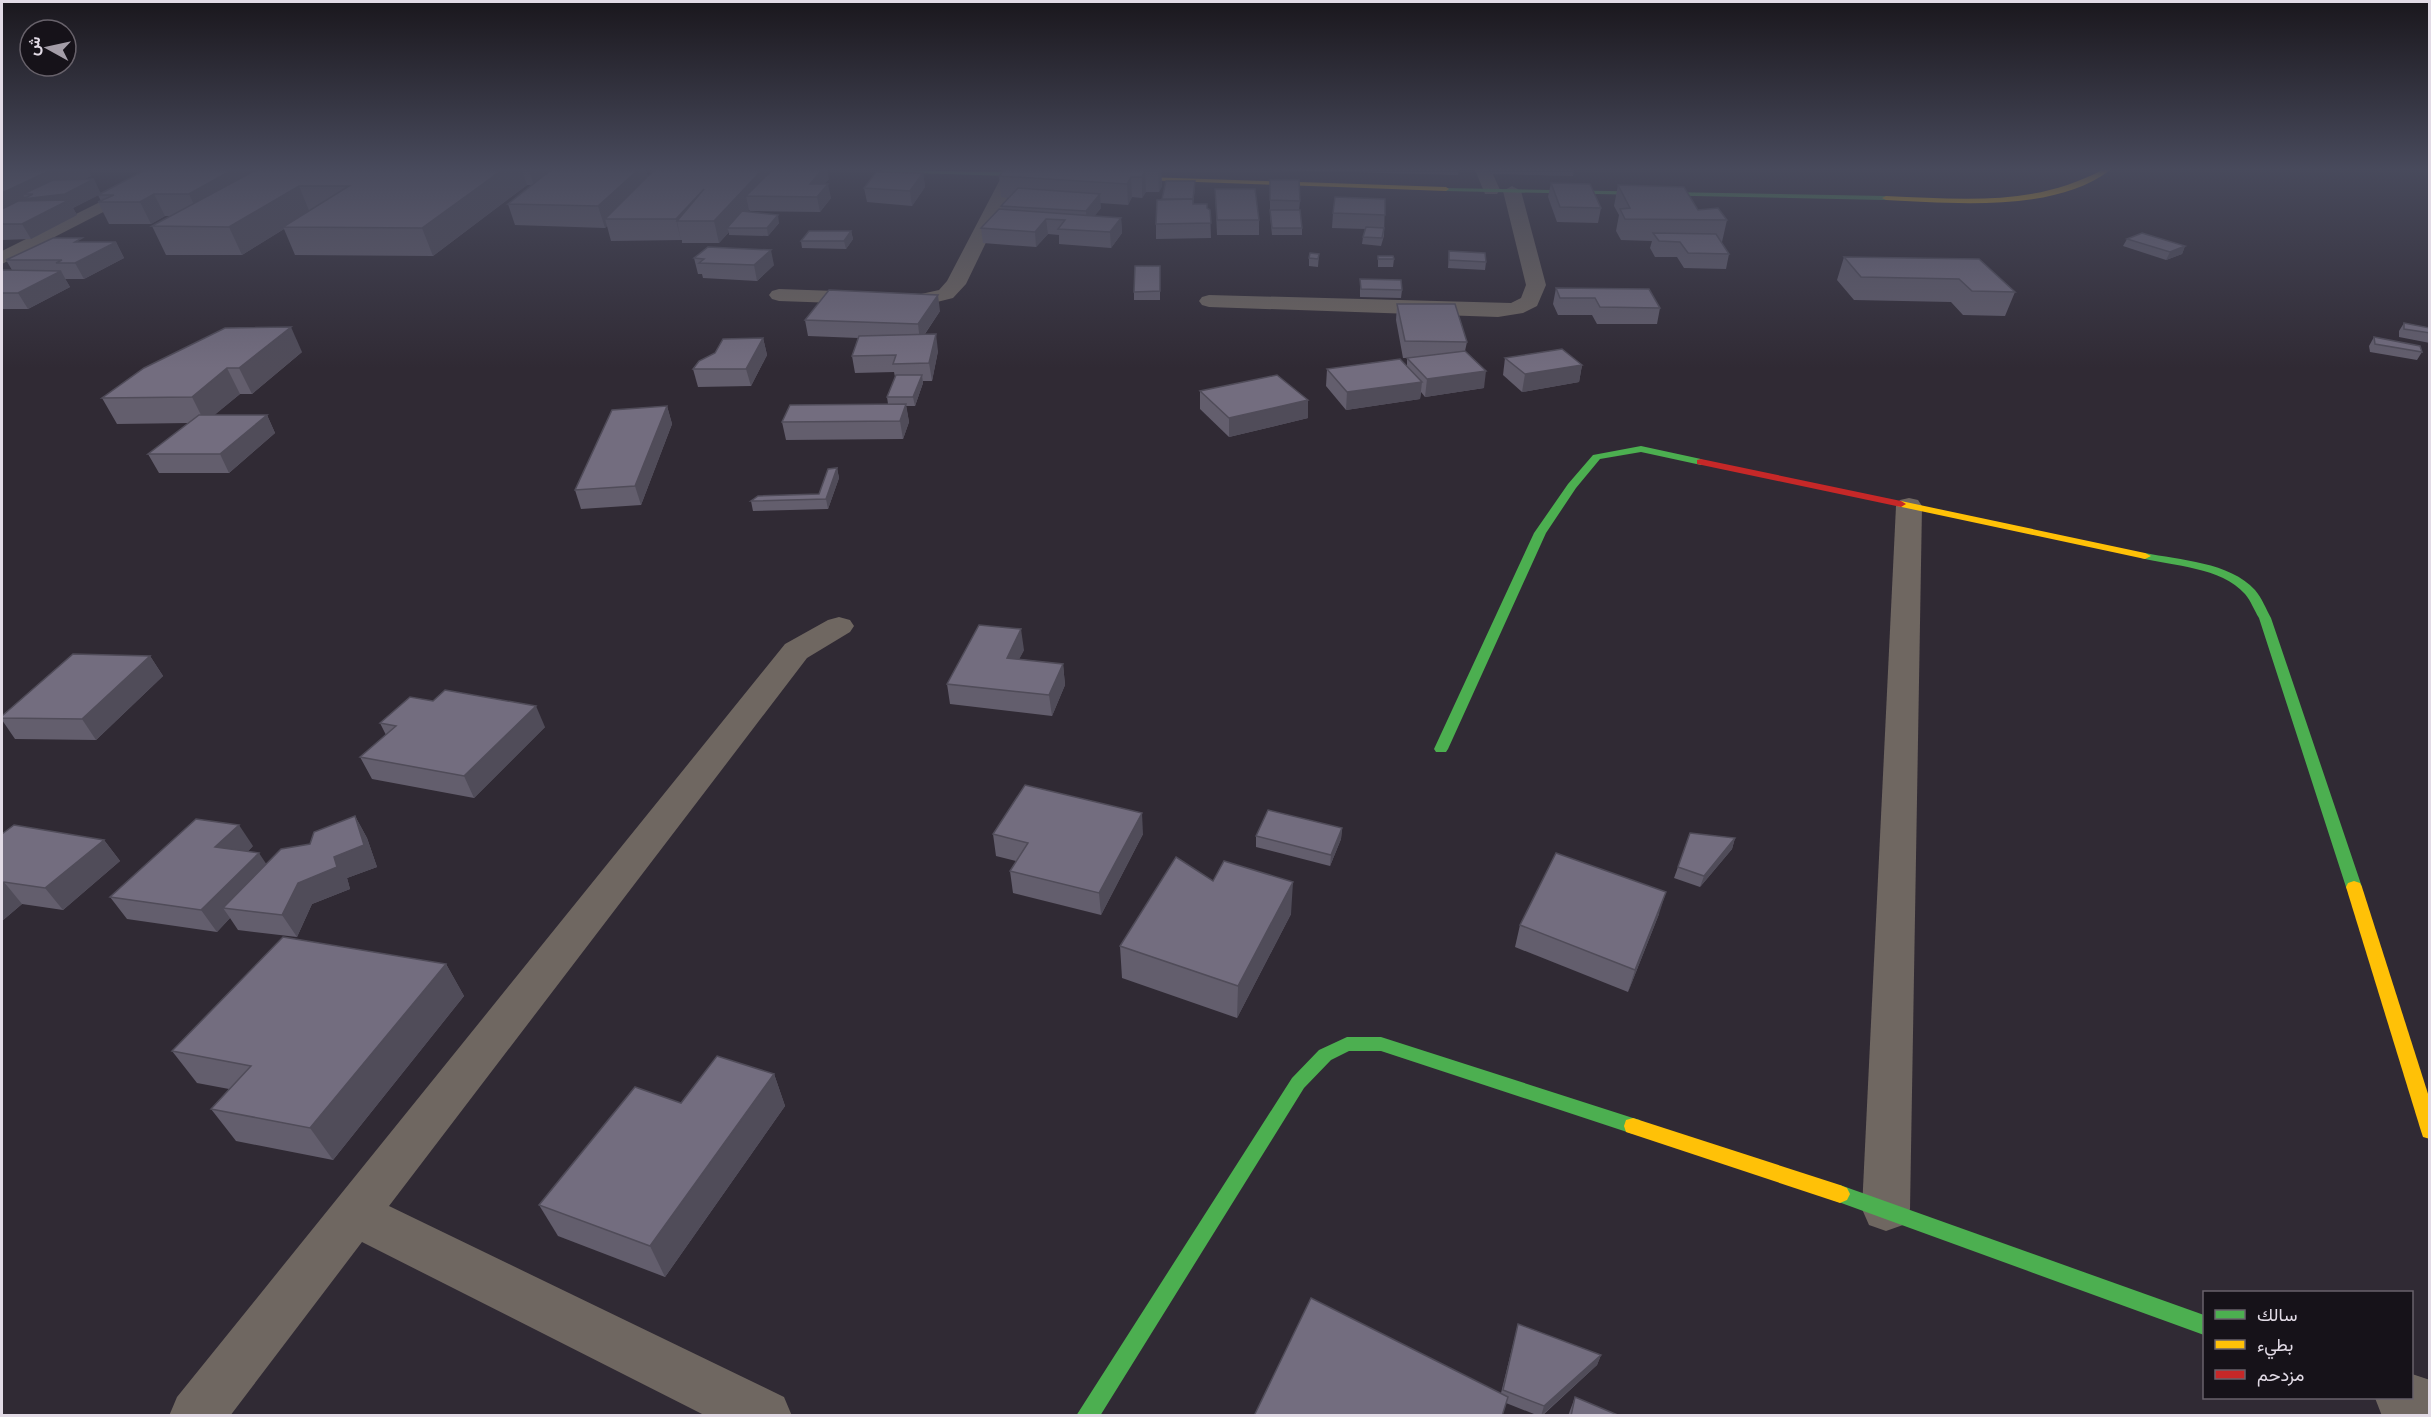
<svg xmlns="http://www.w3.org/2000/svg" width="2431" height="1417" font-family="'Public Sans',Vazirmatn,sans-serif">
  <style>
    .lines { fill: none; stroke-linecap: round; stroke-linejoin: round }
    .street { fill: #6f6761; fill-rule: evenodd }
    .fast { fill: #4caf50; fill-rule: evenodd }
    .slow { fill: #ffc107; fill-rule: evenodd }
    .jam { fill: #c62828; fill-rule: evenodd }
    .wall { fill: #635e6d }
    .shaded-wall { fill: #504c59; fill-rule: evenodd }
    .building { fill: #736d7f; stroke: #504c59; stroke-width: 1.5 }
  </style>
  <rect width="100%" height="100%" fill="#302a34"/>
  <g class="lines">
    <!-- street -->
    <g class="street">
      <polygon points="164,170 185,170 2,264 2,251"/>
      <polygon points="1005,170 1015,170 1019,174 966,284 953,298 921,306 779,301 772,299 769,295 772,291 779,289 921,294 939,290 947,281"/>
      <polygon points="1475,170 1491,170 1500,190 1497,194 1485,194"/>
      <polygon points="1512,186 1521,191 1546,285 1537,306 1523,313 1498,317 1209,307 1202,305 1199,301 1202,297 1209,295 1511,303 1521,298 1526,285 1503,191"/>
      <polygon points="1909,498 1918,500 1922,506 1910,1209 1903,1225 1886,1231 1869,1225 1862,1209 1896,506 1900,500"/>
      <polygon points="839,617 850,620 854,626 850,632 807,658 389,1206 784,1397 792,1416 706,1416 362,1242 230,1416 169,1416 177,1397 785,644 828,620"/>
      <polygon points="2412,1374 2430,1380 2430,1416 2382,1416 2375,1398 2412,1398"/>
    </g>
    <!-- fast -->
    <g class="fast">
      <polygon points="881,170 1045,173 1048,175 1045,177 884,172"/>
      <polygon points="1444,188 1886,196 1890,198 1886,200 1446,191"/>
      <polygon points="1641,446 1701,459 1706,462 1701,465 1641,452 1600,459 1576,488 1546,533 1448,749 1446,752 1436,752 1434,749 1534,533 1568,484 1593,455"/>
      <path d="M 2145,553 C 2179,560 2230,562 2255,590 C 2262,598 2266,609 2271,618 L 2362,887 L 2360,891 L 2354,893 L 2348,891 L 2346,887 L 2259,618 C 2254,610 2251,601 2245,594 C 2221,567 2173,566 2141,558 L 2139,556 L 2141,554 Z"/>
      <polygon points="1347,1037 1381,1037 1633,1118 1640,1120 1642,1126 1640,1132 1633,1134 1381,1051 1349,1051 1331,1060 1304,1088 1100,1416 1076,1416 1292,1078 1319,1050"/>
      <polygon points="1840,1185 2204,1315 2204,1335 1833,1200 1830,1194 1833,1188"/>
    </g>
    <!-- slow -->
    <g class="slow">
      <path d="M 2102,170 L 2110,170 C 2055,213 1952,203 1886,200 L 1882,198 L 1886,196 C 1961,199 2033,207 2102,170 Z"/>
      <polygon points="1117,176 1446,187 1449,189 1446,191 1115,179"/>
      <polygon points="1901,501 2145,553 2151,556 2145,559 1897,506 1896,504"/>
      <polygon points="2354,881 2360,883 2362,887 2430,1100 2430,1139 2423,1137 2421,1131 2346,887 2348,883"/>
      <polygon points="1633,1118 1840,1185 1847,1188 1850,1194 1847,1200 1840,1203 1626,1132 1624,1126 1626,1120"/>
    </g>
    <!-- jam -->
    <polygon class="jam" points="1701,459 1901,501 1906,504 1901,507 1697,464 1697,460"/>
  </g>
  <!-- wall -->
  <g class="wall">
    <polygon points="2,170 91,176 84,179 101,193 145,170 646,170 648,177 829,179 824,184 831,198 820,212 750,211 749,210 747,212 779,223 768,236 729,235 729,232 719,243 682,243 682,240 611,241 607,226 605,228 515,225 508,204 532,185 527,185 433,256 295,255 284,229 242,255 166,255 152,226 172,216 165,216 151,224 109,224 98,202 101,201 98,195 73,208 77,215 31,239 2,240"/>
    <polygon points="1161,170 1162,186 1159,192 1146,192 1142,198 1132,197 1128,205 1100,203 1101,208 1094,216 1121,218 1122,233 1111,248 1059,244 1059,235 1048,234 1036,247 983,243 981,228 1002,210 1001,206 1009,198 1001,197 999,176"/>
    <polygon points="1271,170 1459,170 1458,175"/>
    <polygon points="1489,170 1574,170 1573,176 1490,174"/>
    <polygon points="923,173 925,187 912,206 867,202 864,188"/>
    <polygon points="1270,180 1300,201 1299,210 1302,228 1302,235 1272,235 1270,215"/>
    <polygon points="1551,183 1601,208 1598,223 1557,222 1548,197"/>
    <polygon points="1618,185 1698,210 1727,220 1722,242 1721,242 1729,254 1726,269 1684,268 1677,257 1655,257 1650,248 1652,241 1621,240 1616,231 1619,215 1614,206"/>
    <polygon points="1195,188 1193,204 1210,210 1211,238 1156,239 1156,224 1162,200"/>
    <polygon points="1215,189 1259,220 1259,235 1217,235"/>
    <polygon points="1385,199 1384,236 1381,246 1362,244 1363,237 1365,229 1332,228 1333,213"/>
    <polygon points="851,231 853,239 846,249 802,248 801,241"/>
    <polygon points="2127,239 2185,246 2182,254 2166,260 2123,246"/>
    <polygon points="84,242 116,242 124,258 84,279 65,279 70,287 28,309 2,309 2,270 12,270 6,260"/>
    <polygon points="1449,251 1486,262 1485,270 1448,268"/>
    <polygon points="1319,254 1318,267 1309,266 1309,258"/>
    <polygon points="1378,256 1394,259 1393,267 1378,267"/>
    <polygon points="1844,257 1979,259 2015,292 2005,316 1963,315 1951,302 1854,300 1837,280"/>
    <polygon points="694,258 774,265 757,281 703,278 702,274 698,274"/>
    <polygon points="1160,266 1160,300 1134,300 1134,292"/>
    <polygon points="1360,279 1402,290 1401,298 1360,297"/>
    <polygon points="1556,288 1660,308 1657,324 1597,324 1592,315 1558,315 1553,304"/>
    <polygon points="1397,304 1467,342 1465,351 1484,388 1425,397 1421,392 1420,399 1346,410 1326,386 1327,369 1407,366 1407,358 1403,358 1396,320"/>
    <polygon points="940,311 925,334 938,351 932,381 923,381 923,383 915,406 906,406 909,422 903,439 786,440 782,422 888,404 887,397 895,377 894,372 855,373 852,356 858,338 808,336 805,320"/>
    <polygon points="2404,323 2430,328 2430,343 2399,337 2399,331"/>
    <polygon points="2374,337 2422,352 2417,360 2370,352 2369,346"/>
    <polygon points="763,338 767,355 751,386 698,387 693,369"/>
    <polygon points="302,352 252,394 240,394 214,415 267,415 275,433 229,473 159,473 148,454 189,423 117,424 102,398 144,368"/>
    <polygon points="1505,358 1582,365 1579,382 1522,392 1503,375"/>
    <polygon points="1200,391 1308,400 1308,418 1229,437 1200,409"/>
    <polygon points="667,406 672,424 641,505 581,509 575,490"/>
    <polygon points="837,468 839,478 828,509 753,511 751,501 819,494"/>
    <polygon points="1024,650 1019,659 1063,664 1065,685 1052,716 950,704 947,684"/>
    <polygon points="150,656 163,676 96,740 15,739 2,720 2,716"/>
    <polygon points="380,723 545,727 474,798 372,779 360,757 386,735"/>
    <polygon points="355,816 367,838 377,867 347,878 350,889 312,904 297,937 238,930 230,918 217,932 127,919 110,897 253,846 248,851 266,864 310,844"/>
    <polygon points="1342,828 1341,839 1330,866 1256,847 1256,836"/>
    <polygon points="2,834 104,840 120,861 63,910 22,904 2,921"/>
    <polygon points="993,834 1143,834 1101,915 1013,893 1010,871 1016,861 996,856"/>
    <polygon points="1735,838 1732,849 1700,887 1674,878 1678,867"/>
    <polygon points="1213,881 1291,914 1237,1018 1122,978 1120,946"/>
    <polygon points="1659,914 1628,992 1515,947 1520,925"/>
    <polygon points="446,964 464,996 333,1160 236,1141 211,1109 229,1089 197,1083 172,1051"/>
    <polygon points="774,1074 785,1106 665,1277 558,1236 539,1205 681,1103"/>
    <polygon points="1518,1324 1601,1355 1597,1365 1542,1416 1539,1416 1506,1403 1502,1416 1254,1416 1501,1393"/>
    <polygon points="1575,1397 1620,1416 1568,1416"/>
  </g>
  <!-- shaded-wall -->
  <g class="shaded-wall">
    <path d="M 51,170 L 88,170 L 91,176 L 53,195 L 94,179 L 101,194 L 73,208 L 77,215 L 31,239 L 22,224 L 2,221 L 2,193 ZM 23,194 L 33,194 L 25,198 Z"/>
    <polygon points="232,170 277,170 199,215 189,194"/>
    <polygon points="502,170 522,170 527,185 433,256 422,228"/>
    <polygon points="529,170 553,170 534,185"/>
    <polygon points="638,170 646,170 650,184 605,219 607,226 605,228 598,206"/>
    <polygon points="762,170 774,170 746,196 749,210 733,228 727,228 729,232 719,243 714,221"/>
    <polygon points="822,170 827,170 829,179 812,198 810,184"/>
    <polygon points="1159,170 1161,170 1162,186 1159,192 1158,171"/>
    <polygon points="1145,171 1146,192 1142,198 1142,177"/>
    <polygon points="923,173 925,187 912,206 910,191"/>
    <polygon points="1131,177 1132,197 1128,205 1127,184"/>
    <polygon points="828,184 831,198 820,212 817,197"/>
    <polygon points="299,186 310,213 283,227 284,229 242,255 229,227"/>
    <polygon points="704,189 677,221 681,241 676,219"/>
    <polygon points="154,194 165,216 151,224 140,202"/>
    <polygon points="1100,194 1101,208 1087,226 1086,211"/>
    <polygon points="778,215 779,223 768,236 767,228"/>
    <polygon points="1121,218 1122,233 1111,248 1110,232"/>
    <polygon points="1046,219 1048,234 1036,247 1035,232"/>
    <polygon points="851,231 853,239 846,249 844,241"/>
    <polygon points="116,242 124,258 84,279 75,263"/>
    <polygon points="2185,246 2182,254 2166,260 2170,252"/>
    <polygon points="771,250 774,265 757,281 754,265"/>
    <polygon points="61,271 70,287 28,309 18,293"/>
    <polygon points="938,295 940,311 920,341 918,324"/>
    <polygon points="291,327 302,352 252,394 239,368"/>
    <polygon points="936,334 938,351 932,381 929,363"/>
    <polygon points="763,338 767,355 751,386 746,369"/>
    <polygon points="1582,365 1579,382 1522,392 1525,374"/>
    <polygon points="227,368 240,394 205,423 192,397"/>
    <polygon points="1486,371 1484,388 1425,397 1427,379"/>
    <polygon points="922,375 923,383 915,406 913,397"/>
    <polygon points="1422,382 1420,399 1346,410 1347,392"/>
    <polygon points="1308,400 1308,418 1229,437 1229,418"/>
    <polygon points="906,404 909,422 903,439 900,421"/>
    <polygon points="667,406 672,424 641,505 635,486"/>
    <polygon points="267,415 275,433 229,473 220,454"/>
    <polygon points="837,468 839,478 828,509 826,499"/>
    <polygon points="1021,629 1024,650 1009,679 1007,658"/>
    <polygon points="150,656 163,676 96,740 82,719"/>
    <polygon points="1063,664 1065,685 1052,716 1049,695"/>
    <polygon points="536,706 545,727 474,798 464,776"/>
    <polygon points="1142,813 1143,834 1101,915 1099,893"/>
    <polygon points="355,816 367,838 377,867 347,878 350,889 312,904 297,937 282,915 298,883 334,857"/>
    <polygon points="239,825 253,846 230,869 215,847"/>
    <polygon points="1342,828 1341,839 1330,866 1331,855"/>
    <polygon points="1735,838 1732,849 1700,887 1704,876"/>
    <polygon points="104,840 120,861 63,910 45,888"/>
    <polygon points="259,853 273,874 223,908 230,918 217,932 201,910"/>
    <polygon points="4,882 22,904 2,921 2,884"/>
    <polygon points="1293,882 1291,914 1237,1018 1238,986"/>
    <polygon points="1666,892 1659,914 1628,992 1635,970"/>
    <polygon points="446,964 464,996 333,1160 310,1128"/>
    <polygon points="774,1074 785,1106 665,1277 650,1246"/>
    <polygon points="1601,1355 1597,1365 1541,1416 1544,1406"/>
  </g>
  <!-- building -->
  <g class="building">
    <polygon points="2,170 51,170 2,193"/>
    <polygon points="145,170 232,170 189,194 154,194 140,202 98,202 114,195 98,195"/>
    <polygon points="256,170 502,170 422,228 283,227 349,186 299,186 229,227 152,226"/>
    <polygon points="551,170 638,170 598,206 508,204"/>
    <polygon points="654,170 762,170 714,221 677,221 704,189 676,219 605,219"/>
    <polygon points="772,170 822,170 810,184 828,184 817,197 746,196"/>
    <polygon points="1004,170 1159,170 1158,171 1145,171 1142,177 1131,177 1127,184 999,176"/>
    <polygon points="876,172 923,173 910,191 864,188"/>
    <polygon points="94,179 65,194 23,199 33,194 23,194 53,180"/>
    <polygon points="1270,180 1299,180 1300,201 1270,200"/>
    <polygon points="1166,181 1195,181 1193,199 1162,199"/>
    <polygon points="1551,183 1590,184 1601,208 1560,207"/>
    <polygon points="1618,185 1684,187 1698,210 1718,208 1727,220 1625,219 1620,209 1630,208"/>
    <polygon points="1018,188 1100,194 1086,211 1001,206"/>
    <polygon points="1215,189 1255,189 1259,220 1217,220"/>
    <polygon points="1335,197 1385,199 1385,215 1333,213"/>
    <polygon points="1193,199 1193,204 1207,204 1207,208 1210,210 1211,223 1156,224 1157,200"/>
    <polygon points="69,200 22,224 2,224 2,209 18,201"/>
    <polygon points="999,209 1121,218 1110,232 1058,229 1065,220 1046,219 1035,232 981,228"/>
    <polygon points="1270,210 1300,210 1302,228 1272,228"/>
    <polygon points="742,211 778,215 767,228 727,228"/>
    <polygon points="1366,227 1384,228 1382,238 1363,237"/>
    <polygon points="809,231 851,231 844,241 801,241"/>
    <polygon points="1653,233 1716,234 1729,254 1688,253 1680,242 1659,241"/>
    <polygon points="2142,233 2185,246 2170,252 2127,239"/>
    <polygon points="53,238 82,238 75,242 116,242 75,263 56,263 62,260 6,260"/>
    <polygon points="708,247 771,250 754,265 699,263 704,259 694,258"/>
    <polygon points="1449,251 1485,253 1486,262 1449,260"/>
    <polygon points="1310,253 1319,254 1318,259 1309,258"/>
    <polygon points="1378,256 1393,256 1394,259 1378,259"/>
    <polygon points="1844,257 1979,259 2015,292 1972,291 1959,279 1861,277"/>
    <polygon points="1135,266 1160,266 1160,291 1134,292"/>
    <polygon points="2,270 61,271 18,293 2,293"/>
    <polygon points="1360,279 1401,280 1402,290 1361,289"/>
    <polygon points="1556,288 1649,289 1660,308 1600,307 1595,298 1560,298"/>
    <polygon points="829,290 938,295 918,324 805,320"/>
    <polygon points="1397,304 1455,304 1467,342 1405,341"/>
    <polygon points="2404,323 2430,328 2430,333 2404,329"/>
    <polygon points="291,327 239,368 227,368 192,397 102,398 144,368 225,328"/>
    <polygon points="936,334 929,363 893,364 896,355 852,356 859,336"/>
    <polygon points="2374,337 2420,346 2422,352 2375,344"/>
    <polygon points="763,338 746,369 693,369 699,361 715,353 723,339"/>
    <polygon points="1562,349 1582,365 1525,374 1505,358"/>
    <polygon points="1465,351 1486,371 1427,379 1407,358"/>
    <polygon points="1400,359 1422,382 1347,392 1327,369"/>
    <polygon points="896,375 922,375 913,397 887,397"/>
    <polygon points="1277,375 1308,400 1229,418 1200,391"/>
    <polygon points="906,404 900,421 782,422 790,405"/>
    <polygon points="667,406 635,486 575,490 612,410"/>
    <polygon points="199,415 267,415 220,454 148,454"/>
    <polygon points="837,468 826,499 751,501 758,496 819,494 828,469"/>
    <polygon points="979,625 1021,629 1007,658 1063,664 1049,695 947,684"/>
    <polygon points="73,654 150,656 82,719 2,718 2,716"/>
    <polygon points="445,690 536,706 464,776 360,757 396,726 380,723 410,697 433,701"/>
    <polygon points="1025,785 1142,813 1099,893 1010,871 1028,843 993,834"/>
    <polygon points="1268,810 1342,828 1331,855 1256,836"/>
    <polygon points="355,816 364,845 334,857 337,867 298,883 282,915 223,908 281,849 310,844 314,832"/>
    <polygon points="196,819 239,825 215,847 259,853 201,910 110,897"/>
    <polygon points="14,825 104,840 45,888 4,882 2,884 2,834"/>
    <polygon points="1690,833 1735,838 1704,876 1678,867"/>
    <polygon points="1556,853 1666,892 1635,970 1520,925"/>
    <polygon points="1176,857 1213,881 1224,861 1293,882 1238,986 1120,946"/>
    <polygon points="283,937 446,964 310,1128 211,1109 251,1066 172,1051"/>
    <polygon points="717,1056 774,1074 650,1246 539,1205 635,1087 681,1103"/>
    <polygon points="1311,1298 1508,1397 1502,1416 1254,1416"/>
    <polygon points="1518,1324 1601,1355 1544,1406 1503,1390"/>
    <polygon points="1575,1397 1620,1416 1571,1416"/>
  </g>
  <!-- sky -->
  <linearGradient id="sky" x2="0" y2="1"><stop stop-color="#1a171d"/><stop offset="0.46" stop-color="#484a5c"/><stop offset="1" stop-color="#484a5c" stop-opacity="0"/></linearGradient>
  <rect width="2431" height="368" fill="url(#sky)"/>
  <!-- border -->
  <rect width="2431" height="1417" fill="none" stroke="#e2dbe6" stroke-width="6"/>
  <!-- legend -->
  <rect x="2203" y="1291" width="210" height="108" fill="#161219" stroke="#68626b" stroke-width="1.5"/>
  <rect x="2215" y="1310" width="30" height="9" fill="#4caf50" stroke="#68626b" stroke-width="1.5"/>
  <text x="2257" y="1321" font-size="18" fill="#e2dbe6">سالك</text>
  <rect x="2215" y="1340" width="30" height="9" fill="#ffc107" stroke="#68626b" stroke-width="1.5"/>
  <text x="2257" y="1351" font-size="18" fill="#e2dbe6">بطيء</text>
  <rect x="2215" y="1370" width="30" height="9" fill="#c62828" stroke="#68626b" stroke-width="1.5"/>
  <text x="2257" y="1381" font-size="18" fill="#e2dbe6">مزدحم</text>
  <!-- north arrow -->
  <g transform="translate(48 48) rotate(278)"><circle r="28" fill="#161219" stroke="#68626b" stroke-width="1.5"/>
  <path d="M0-4.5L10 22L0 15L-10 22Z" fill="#a49da8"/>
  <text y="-9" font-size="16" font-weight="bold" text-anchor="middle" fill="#e2dbe6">ش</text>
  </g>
</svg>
